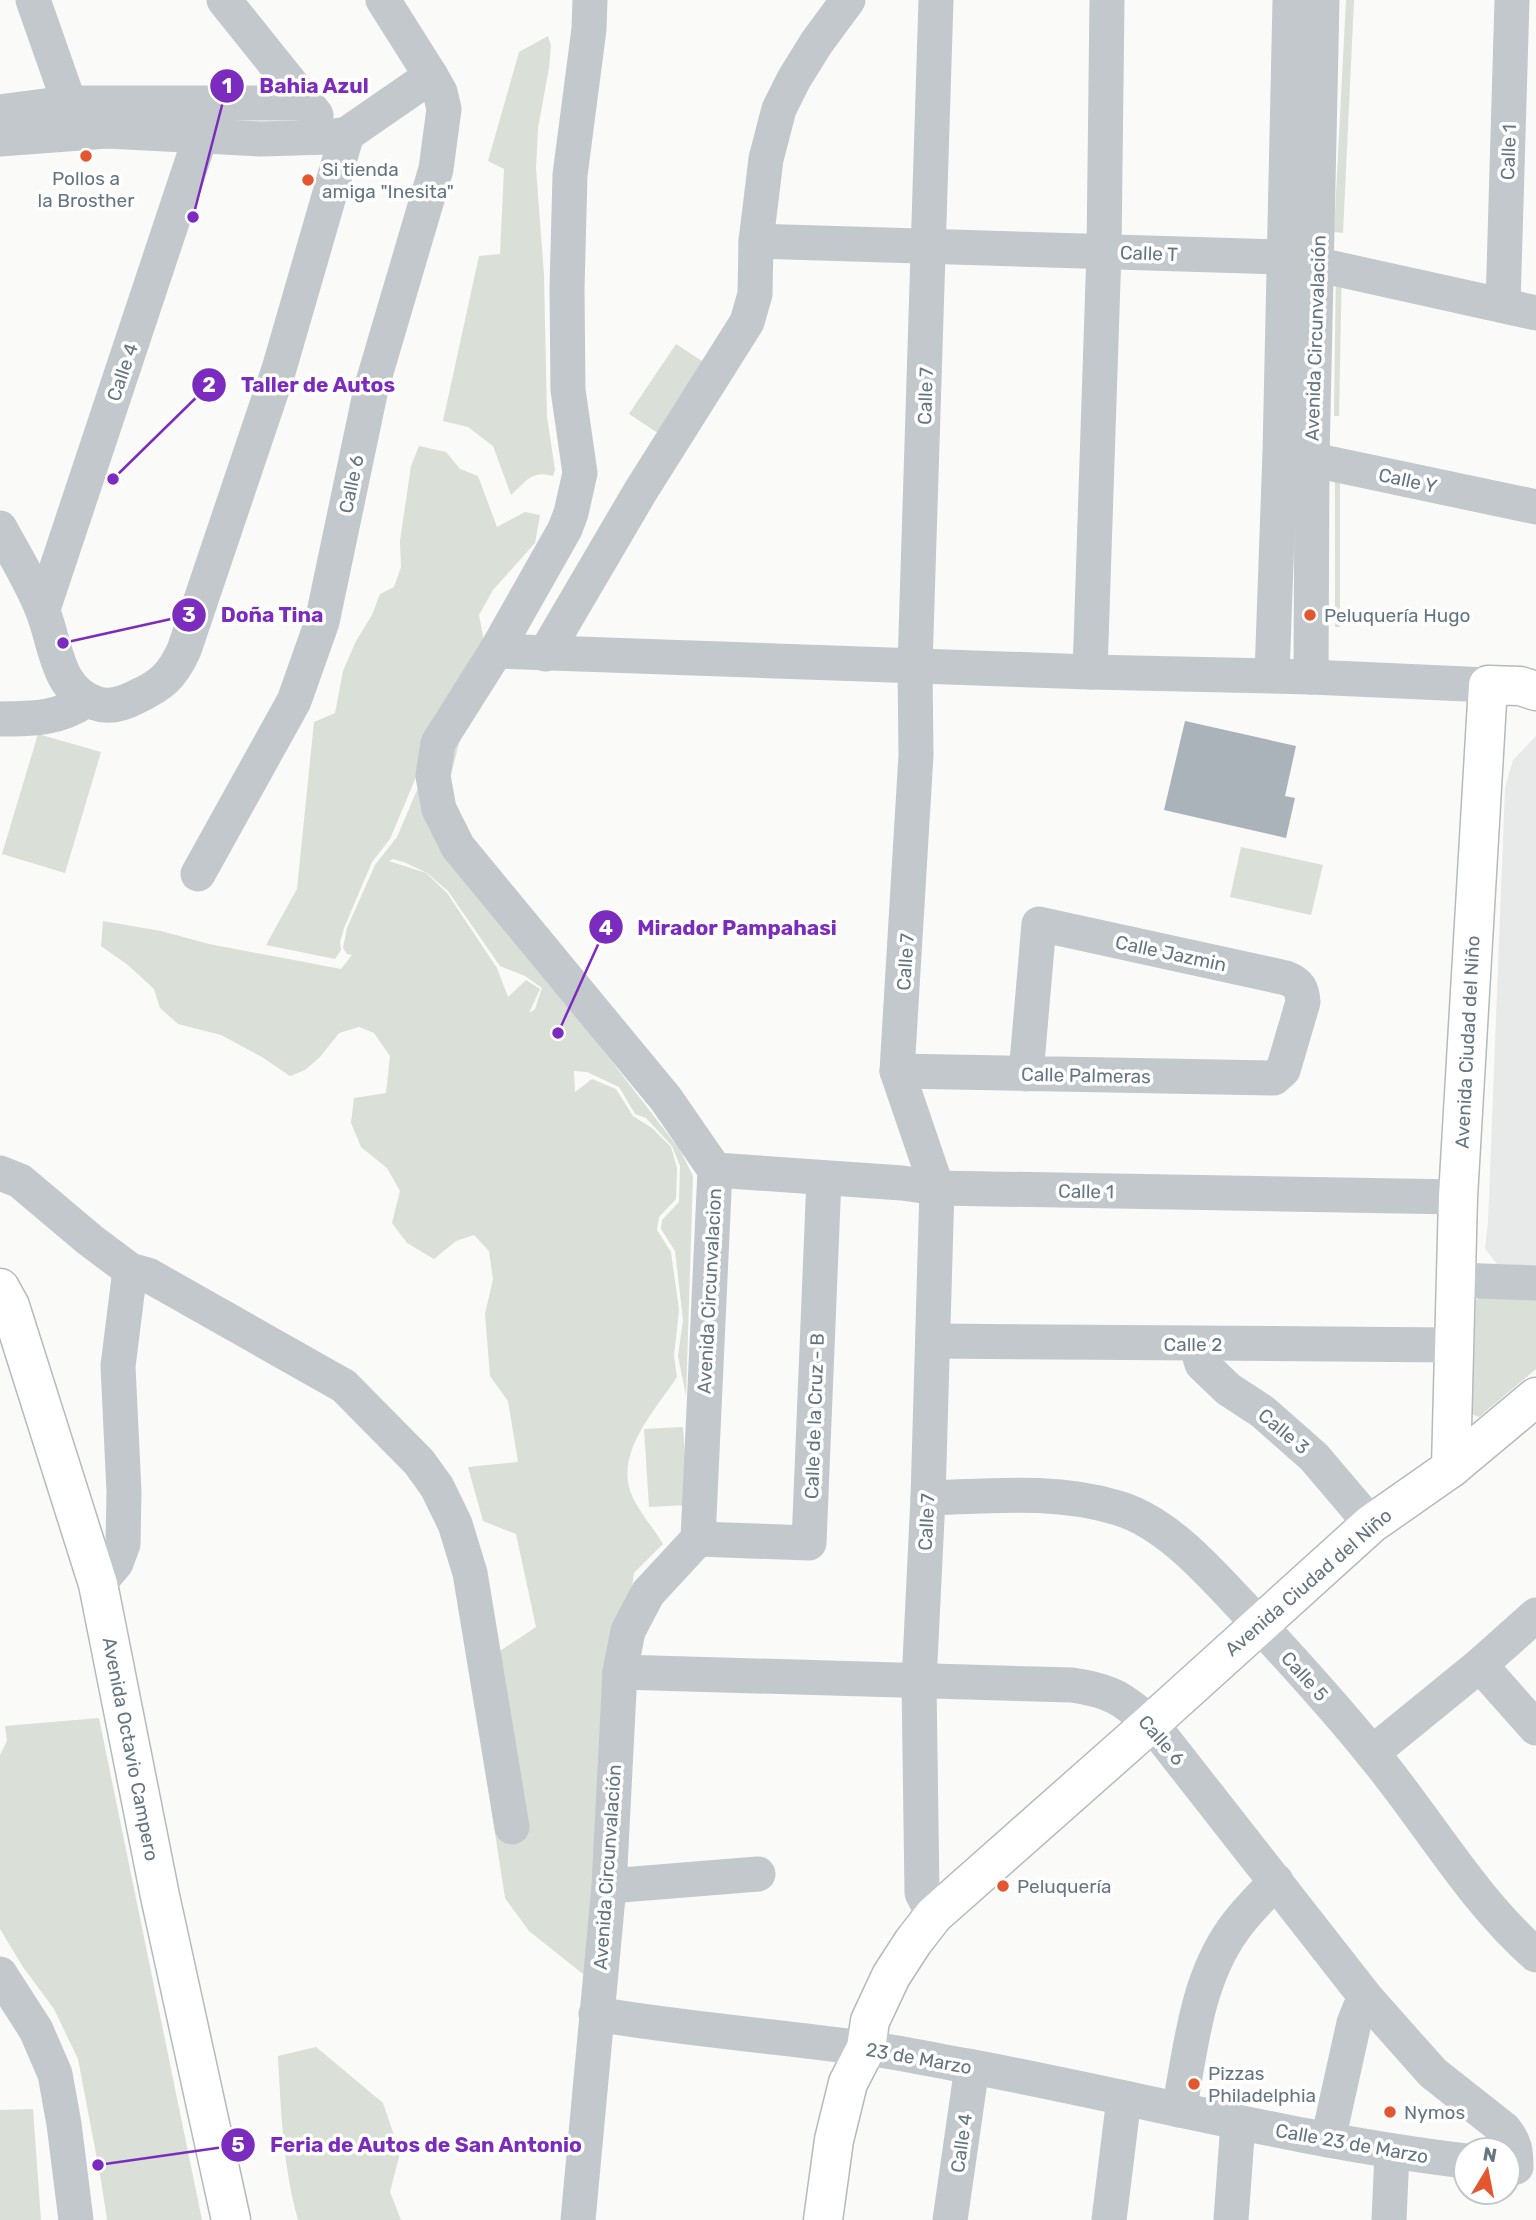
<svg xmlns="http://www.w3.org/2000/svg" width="1536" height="2220" font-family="Rubik,sans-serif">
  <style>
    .built { fill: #e8e9e9 }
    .green { fill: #dadfd7; fill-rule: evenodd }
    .building { fill: #aab3b9 }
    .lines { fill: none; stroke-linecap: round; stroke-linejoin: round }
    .major-casing { stroke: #b5babe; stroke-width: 41 }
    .minor { stroke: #c3c8cc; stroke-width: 35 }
    .major { stroke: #fff; stroke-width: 38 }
    .poi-dot { fill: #e4572e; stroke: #fff; stroke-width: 2.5 }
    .labels { text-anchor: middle; stroke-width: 7; stroke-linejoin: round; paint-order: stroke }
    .street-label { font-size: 19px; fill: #657683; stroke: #fff }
    .poi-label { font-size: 19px; fill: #657683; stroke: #fff; text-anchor: start }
    .leader { fill: none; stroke: #7b2cbf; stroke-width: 2.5 }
    .callout-dot { fill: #7b2cbf; stroke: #fff; stroke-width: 2.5 }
    .mark-label { font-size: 21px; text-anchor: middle; font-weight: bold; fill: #fff }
    .callout-label { font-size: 21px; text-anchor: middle; font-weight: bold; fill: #7b2cbf; stroke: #fff; stroke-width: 7; stroke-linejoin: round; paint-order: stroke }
  </style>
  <rect width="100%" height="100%" fill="#fafaf8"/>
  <!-- built -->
  <polygon class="built" points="1536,736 1536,1266 1497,1264 1485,1249 1488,1222 1505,788 1513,760"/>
  <!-- green -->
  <g class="green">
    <polygon points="1346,0 1354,0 1343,233 1334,232"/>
    <path d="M 548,36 L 551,46 L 549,68 L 538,128 L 536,168 L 544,275 L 547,417 L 555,470 L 553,476 C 531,470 527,481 511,495 L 493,446 L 468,427 L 443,421 L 479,256 L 500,254 L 504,169 L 488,161 L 519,52 Z"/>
    <polygon points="1336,263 1342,263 1339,416 1334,416"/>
    <polygon points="676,344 708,365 661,435 629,414"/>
    <polygon points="419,446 446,452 460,469 478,476 497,527 525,512 540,515 535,543 493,590 479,615 483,636 483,660 440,720 390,839 372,862 344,928 340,942 341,950 335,959 266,945 297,889 314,722 335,713 343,671 356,641 372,615 380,594 394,587 401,567 400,541 411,466"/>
    <rect x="1335" y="453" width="5" height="174"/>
    <path d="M 474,683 L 442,811 L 492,906 L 680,1150 L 693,1176 L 686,1396 L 678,1356 L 683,1320 L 675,1251 L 661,1229 L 662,1220 L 679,1202 L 680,1166 L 672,1146 L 646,1118 L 635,1114 L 619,1087 L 587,1072 L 574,1071 L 575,1092 L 592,1079 L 616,1089 L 633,1116 L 652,1128 L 671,1147 L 677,1168 L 676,1199 L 659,1217 L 657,1230 L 671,1252 L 679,1310 L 674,1356 L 677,1377 C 655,1411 612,1455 633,1498 C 641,1514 654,1529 663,1544 L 634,1573 L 608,1754 L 588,1978 L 529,1931 L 505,1898 L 470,1671 L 536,1627 L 516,1534 L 483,1521 L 468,1467 L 518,1462 L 508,1401 L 490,1376 L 485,1314 L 493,1279 L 489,1251 L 474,1235 L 456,1241 L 434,1259 L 407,1243 L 392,1223 L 400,1191 L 387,1168 L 361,1147 L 351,1123 L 354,1098 L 386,1093 L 390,1056 L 374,1033 L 359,1027 L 339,1033 L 320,1057 L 305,1070 L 290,1076 L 262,1057 L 221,1035 L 178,1024 L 160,1008 L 154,989 L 128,965 L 101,946 L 103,921 L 161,931 L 209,944 L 341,969 L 352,955 L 347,954 L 343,948 L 347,928 L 375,865 L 397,837 L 446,722 ZM 393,859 L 406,863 L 427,873 L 448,891 L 500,966 L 525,976 L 542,988 L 535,1009 L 529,1013 L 540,989 L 526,980 L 508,997 L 497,968 L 447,893 L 426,873 L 389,861 Z"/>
    <polygon points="38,734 101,752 65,873 2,854"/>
    <polygon points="1241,847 1323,865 1311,915 1230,897"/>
    <polygon points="1483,1294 1536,1296 1536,1369 1479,1417 1471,1414 1476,1300"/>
    <polygon points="683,1427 688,1505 649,1507 644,1429"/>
    <polygon points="99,1718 202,2220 107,2220 101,2180 78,2059 54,2009 23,1967 0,1929 0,1755 7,1741 5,1726"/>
    <path d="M 316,2047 L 383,2103 L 400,2153 L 390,2192 L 401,2220 L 298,2220 C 283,2166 281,2112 278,2056 Z"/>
    <polygon points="33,2109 41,2220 0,2220 0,2110"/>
  </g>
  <!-- building -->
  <polygon class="building" points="1185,721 1296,746 1285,796 1295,798 1286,838 1164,810"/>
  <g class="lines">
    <!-- major casing -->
    <g class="major-casing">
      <g id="major">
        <polyline points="0,1288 10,1306 98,1584 160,1896 231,2220"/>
        <polyline points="1451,1468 1536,1397"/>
        <polyline points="823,2220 834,2140 848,2083 866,2048 870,2021 891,1976 913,1942 934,1915 1151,1723 1371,1524 1451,1468 1458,1197 1488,685 1520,686 1536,691"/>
      </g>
    </g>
    <!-- minor -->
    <g class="minor">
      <polyline points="33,0 65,91 67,103"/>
      <polyline points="224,0 316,115"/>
      <polyline points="590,0 589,29 570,175 567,289 568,390 580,473 571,513 565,529 496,651 438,743 433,776 439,809 458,847 666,1099 715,1170 698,1539"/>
      <polyline points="0,112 67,103 306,103"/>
      <polyline points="0,139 107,131 261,139 328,137 347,134 431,76 383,0"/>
      <polyline points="756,241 1283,257 1536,313"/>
      <polyline points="1503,305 1512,0"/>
      <polyline points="1290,455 1536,507"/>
      <path d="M 0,528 C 14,554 31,581 42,609 C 56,642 55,689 95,703 C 109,708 123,704 136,697 C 162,685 172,676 184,650 L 279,369 L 347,134"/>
      <polyline points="43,609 201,135"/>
      <polyline points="496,651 1090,672 1311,677 1488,685"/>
      <polyline points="545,654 640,492 747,322 755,294 756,241 766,159 779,109 794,79 817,42 848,0"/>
      <polyline points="1090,672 1104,251 1107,0"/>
      <polyline points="1272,675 1280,452 1290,0"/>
      <polyline points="1311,677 1312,459 1322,0"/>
      <path d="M 0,719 C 31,719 60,719 86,700"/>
      <polyline points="198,874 294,701 322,622 371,389 436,169 444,109 440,92 431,76"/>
      <path d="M 897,1071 L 1274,1078 L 1283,1070 L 1303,1002 C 1302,989 1299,983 1286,978 L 1039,924 L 1026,1074"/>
      <polyline points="715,1170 902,1183 937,1188 1458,1197"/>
      <polyline points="0,1173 20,1181 90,1240 130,1270 148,1275 344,1386 419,1462 437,1487 455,1524 470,1573 512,1827"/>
      <polyline points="1455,1280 1536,1283"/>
      <polyline points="933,1341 1453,1345"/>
      <polyline points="1196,1344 1202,1364 1228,1389 1263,1412 1314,1457 1371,1524"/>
      <path d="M 928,1498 C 991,1496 1056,1489 1118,1508 C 1165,1522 1205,1567 1238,1602 C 1284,1651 1330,1701 1372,1753 C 1427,1819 1471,1898 1536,1955"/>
      <polyline points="698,1539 809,1543 824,1178"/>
      <polyline points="98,1584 116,1563 123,1544 124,1492 118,1366 130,1270"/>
      <polyline points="1480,1665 1536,1728"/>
      <path d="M 620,1672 L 1072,1685 C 1112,1691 1121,1698 1151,1723 L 1368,2000 L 1433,2073 L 1504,2129 C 1515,2142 1516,2151 1516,2167"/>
      <polyline points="1372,1753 1480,1665 1536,1615"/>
      <polyline points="609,1886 758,1874"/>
      <polyline points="934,1915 922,1893 919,1682 928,1498 937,1188 897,1071 916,755 915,666 936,0"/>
      <polyline points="0,1974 36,2030 55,2074 64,2124 76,2220"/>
      <path d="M 596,2014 C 685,2029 774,2036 864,2048 C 898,2052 933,2060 968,2066 C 1134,2097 1298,2141 1466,2161"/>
      <path d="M 1179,2110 C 1191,2048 1196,1982 1233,1930 C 1245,1912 1262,1897 1276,1881"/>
      <polyline points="1328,2140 1354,2023 1360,2008 1368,2000"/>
      <polyline points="578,2220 609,1886 620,1672 628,1631 648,1593 698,1539"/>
      <polyline points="950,2220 972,2067"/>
      <polyline points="1109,2220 1124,2098"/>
      <polyline points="1231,2220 1238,2123"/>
      <polyline points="1389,2220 1392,2153"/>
    </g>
    <!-- major -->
    <use href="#major" class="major"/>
  </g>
  <!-- markers -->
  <g class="poi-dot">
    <circle cx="86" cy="156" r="7"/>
    <circle cx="308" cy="180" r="7"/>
    <circle cx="1310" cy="615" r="7"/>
    <circle cx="1003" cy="1886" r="7"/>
    <circle cx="1194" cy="2084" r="7"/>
    <circle cx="1390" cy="2112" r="7"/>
  </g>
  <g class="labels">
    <!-- street labels -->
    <g class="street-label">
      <text transform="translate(1508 152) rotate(-88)" y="7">Calle 1</text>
      <text transform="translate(1149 253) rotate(2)" y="7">Calle T</text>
      <text transform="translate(1315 338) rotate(-88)" y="7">Avenida Circunvalación</text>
      <text transform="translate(122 372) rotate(-71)" y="7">Calle 4</text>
      <text transform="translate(925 396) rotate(-88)" y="7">Calle 7</text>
      <text transform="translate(1408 480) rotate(12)" y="7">Calle Y</text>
      <text transform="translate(351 484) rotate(-78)" y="7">Calle 6</text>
      <text transform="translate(1171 953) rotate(12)" y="7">Calle Jazmin</text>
      <text transform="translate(905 962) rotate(-86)" y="7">Calle 7</text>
      <text transform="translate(1467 1042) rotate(-87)" y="7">Avenida Ciudad del Niño</text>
      <text transform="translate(1086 1075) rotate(1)" y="7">Calle Palmeras</text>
      <text transform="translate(1086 1191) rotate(1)" y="7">Calle 1</text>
      <text transform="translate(709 1291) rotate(-87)" y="7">Avenida Circunvalacion</text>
      <text x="1193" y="1351">Calle 2</text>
      <text transform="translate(814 1416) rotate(-88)" y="7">Calle de la Cruz - B</text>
      <text transform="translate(1284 1431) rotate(40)" y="7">Calle 3</text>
      <text transform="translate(926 1522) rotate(-87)" y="7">Calle 7</text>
      <text transform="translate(1308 1582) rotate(-41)" y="7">Avenida Ciudad del Niño</text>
      <text transform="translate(1305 1676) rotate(48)" y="7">Calle 5</text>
      <text transform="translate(1162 1740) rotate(49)" y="7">Calle 6</text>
      <text transform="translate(131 1749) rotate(79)" y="7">Avenida Octavio Campero</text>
      <text transform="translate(607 1867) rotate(-86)" y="7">Avenida Circunvalación</text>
      <text transform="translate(919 2058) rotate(10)" y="7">23 de Marzo</text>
      <text transform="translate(961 2143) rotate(-82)" y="7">Calle 4</text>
      <text transform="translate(1352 2143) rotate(10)" y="7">Calle 23 de Marzo</text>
    </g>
    <!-- poi labels -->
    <g class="poi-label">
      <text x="322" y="176">Si tienda<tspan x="322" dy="22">amiga "Inesita"</tspan></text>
      <text x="86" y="185" text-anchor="middle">Pollos a<tspan x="86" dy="22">la Brosther</tspan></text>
      <text x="1324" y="622">Peluquería Hugo</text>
      <text x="1017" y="1893">Peluquería</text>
      <text x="1208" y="2080">Pizzas<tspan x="1208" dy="22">Philadelphia</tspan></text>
      <text x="1404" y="2119">Nymos</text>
    </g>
  </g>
  <!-- callouts -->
  <path class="leader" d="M193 217L227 86M113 479L209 385M63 643L189 615M558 1033L606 927M98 2165L238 2145"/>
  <g class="callout-dot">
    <circle cx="193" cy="217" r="7"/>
    <circle cx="113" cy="479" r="7"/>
    <circle cx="63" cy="643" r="7"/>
    <circle cx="558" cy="1033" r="7"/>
    <circle cx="98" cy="2165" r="7"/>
    <circle cx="227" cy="86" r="18"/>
    <circle cx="209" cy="385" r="18"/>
    <circle cx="189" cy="615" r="18"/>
    <circle cx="606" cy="927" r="18"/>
    <circle cx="238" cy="2145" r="18"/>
  </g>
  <g class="mark-label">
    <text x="227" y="93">1</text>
    <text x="209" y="392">2</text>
    <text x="189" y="622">3</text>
    <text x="606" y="935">4</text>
    <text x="238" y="2152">5</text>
  </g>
  <g class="callout-label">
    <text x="314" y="93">Bahia Azul</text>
    <text x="318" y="392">Taller de Autos</text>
    <text x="272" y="622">Doña Tina</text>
    <text x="737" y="935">Mirador Pampahasi</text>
    <text x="426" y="2152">Feria de Autos de San Antonio</text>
  </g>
  <!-- north arrow -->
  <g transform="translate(1487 2171) rotate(10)"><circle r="33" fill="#ffffff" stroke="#c1c8cd" stroke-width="2"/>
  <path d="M0-5L12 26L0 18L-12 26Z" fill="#e4572e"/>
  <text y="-10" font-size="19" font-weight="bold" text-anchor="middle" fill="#657683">N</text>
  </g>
</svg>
